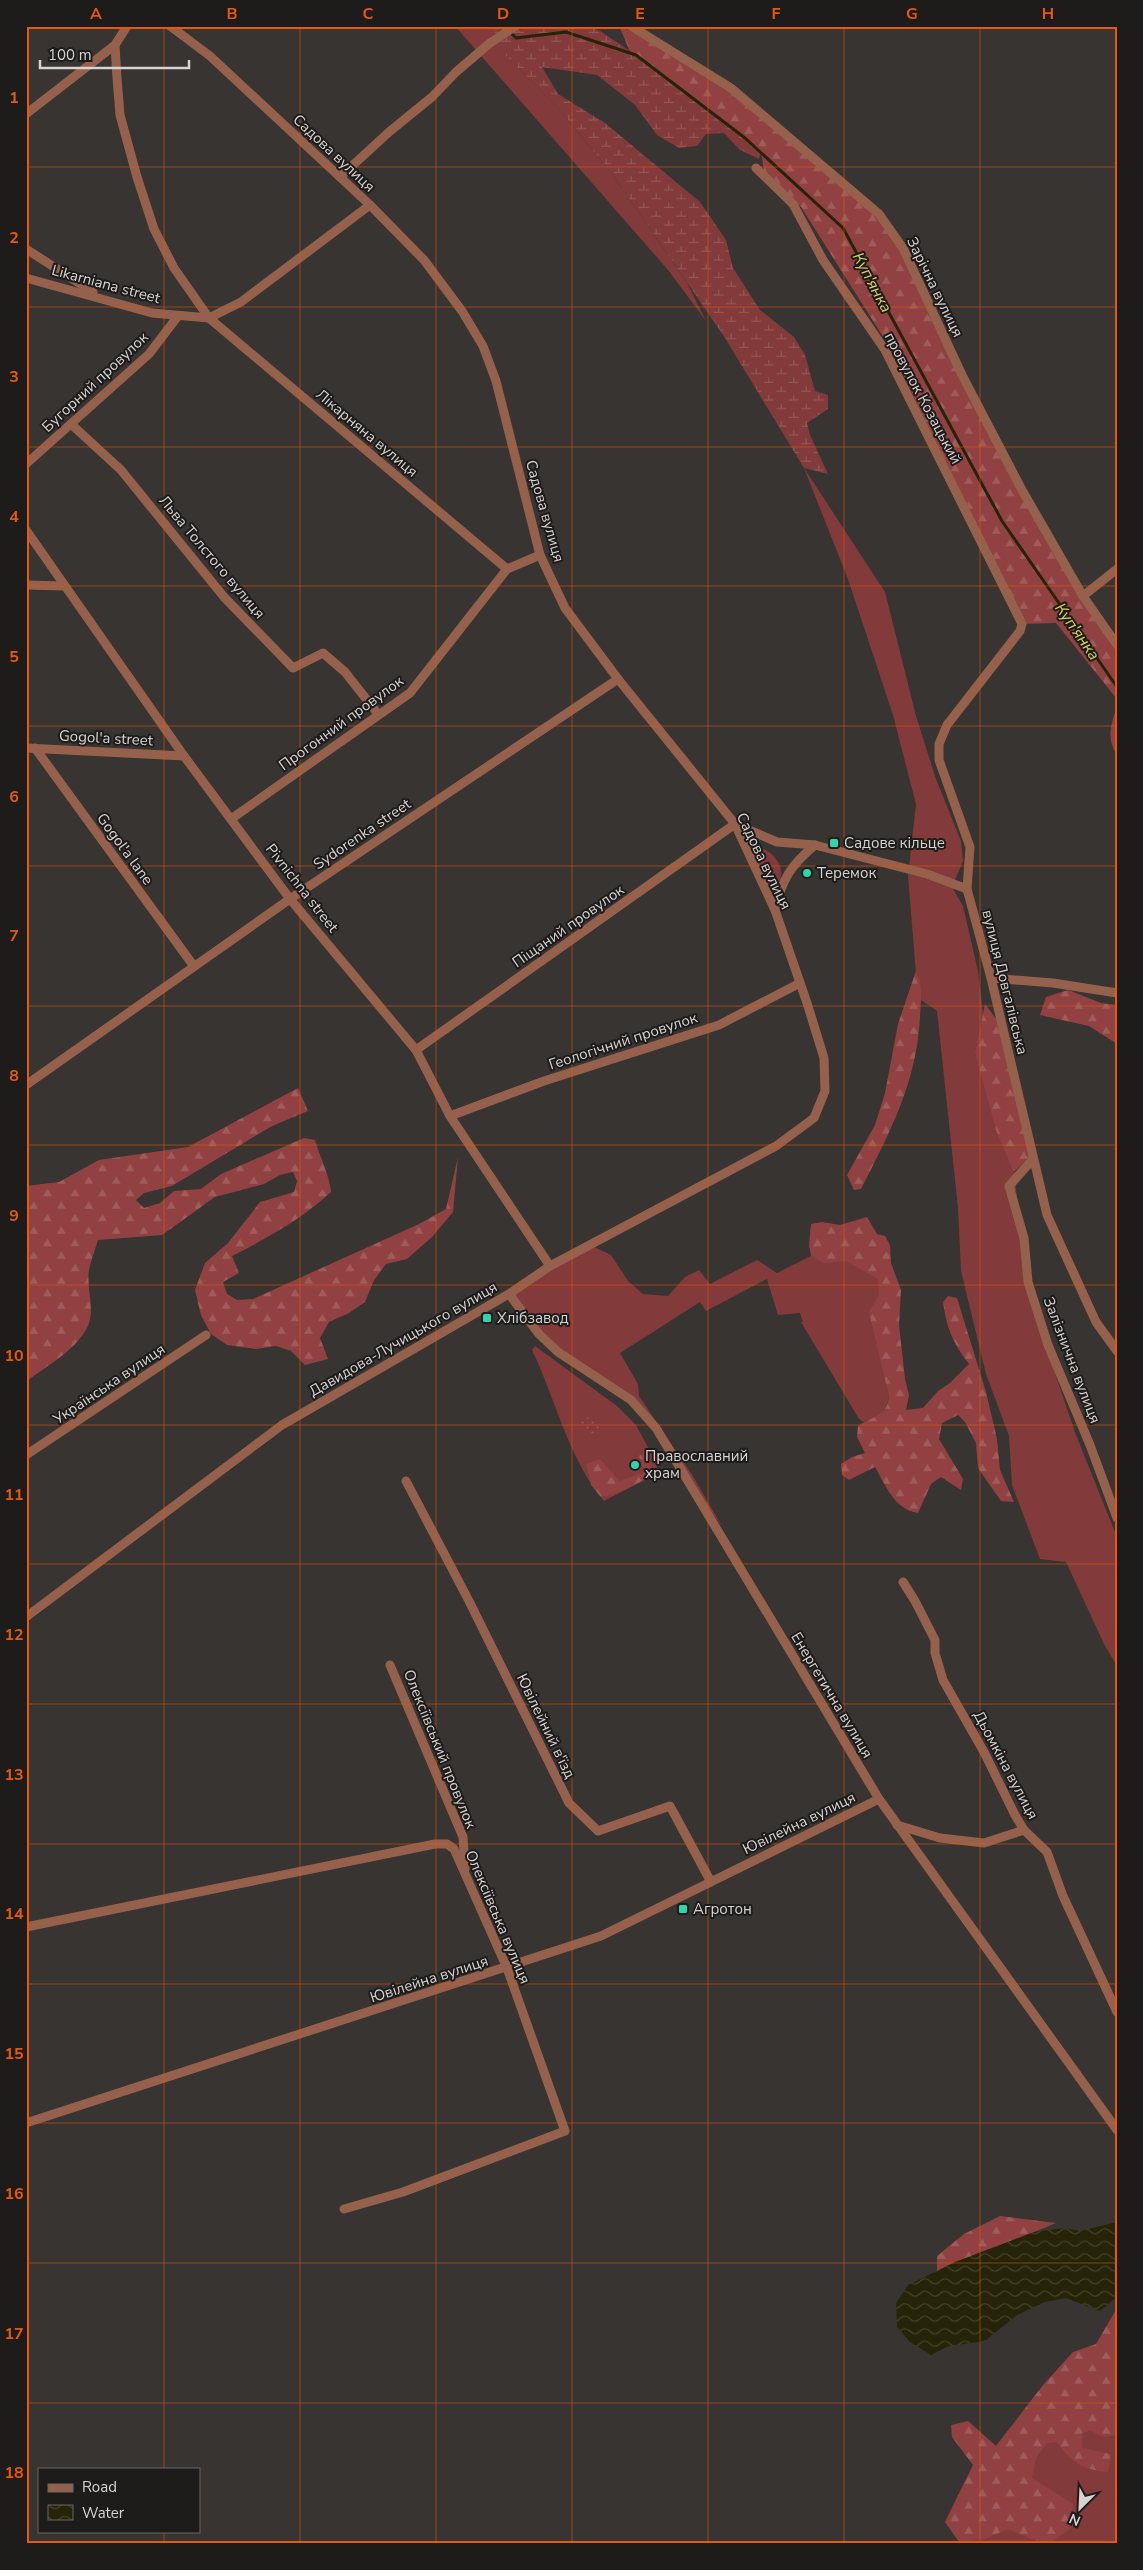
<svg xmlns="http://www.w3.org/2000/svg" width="1143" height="2570" font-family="'Nunito Sans',sans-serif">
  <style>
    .grass { fill: #833a3b }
    .forest { fill: url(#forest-firs) }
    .wetland { fill: url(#wetland-marsh) }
    .park { fill: url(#park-dots) }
    .water { fill: url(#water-waves) }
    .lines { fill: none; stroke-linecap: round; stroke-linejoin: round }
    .stream { stroke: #252408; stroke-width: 3 }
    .minor { stroke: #96614c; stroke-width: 9 }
    .grid { fill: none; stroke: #e8590c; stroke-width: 1; stroke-opacity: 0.55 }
    .poi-dot { fill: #2dd5ab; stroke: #1e1c1b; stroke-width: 2 }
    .labels { text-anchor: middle; stroke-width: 4; stroke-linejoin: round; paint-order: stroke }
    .street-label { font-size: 15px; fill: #d6d3d1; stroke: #1e1c1b }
    .poi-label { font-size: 15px; fill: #d6d3d1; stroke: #1e1c1b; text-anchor: start }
    .water-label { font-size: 16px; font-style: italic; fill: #d6d25d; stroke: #1e1c1b }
    .neatline { fill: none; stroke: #e8590c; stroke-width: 2 }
    .grid-label { font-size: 16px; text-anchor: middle; font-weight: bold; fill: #e8590c }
  </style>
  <defs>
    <pattern id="forest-firs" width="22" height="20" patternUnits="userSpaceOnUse" patternTransform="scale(1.25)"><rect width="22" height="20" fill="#914141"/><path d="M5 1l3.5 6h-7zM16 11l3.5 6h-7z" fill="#a05c5b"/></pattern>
    <pattern id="wetland-marsh" width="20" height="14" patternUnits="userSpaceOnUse" patternTransform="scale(1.25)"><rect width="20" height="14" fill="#833a3b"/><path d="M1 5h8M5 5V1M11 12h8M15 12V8" fill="none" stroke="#945656"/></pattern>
    <pattern id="park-dots" width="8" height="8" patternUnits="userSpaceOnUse" patternTransform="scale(1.25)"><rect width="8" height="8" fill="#833a3b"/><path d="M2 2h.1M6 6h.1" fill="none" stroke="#945656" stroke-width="1.8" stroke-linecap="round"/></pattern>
    <pattern id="water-waves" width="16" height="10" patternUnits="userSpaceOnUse" patternTransform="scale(1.25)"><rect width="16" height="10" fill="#252408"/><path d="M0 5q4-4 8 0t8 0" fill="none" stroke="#44432b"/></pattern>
  </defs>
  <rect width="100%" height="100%" fill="#383431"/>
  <!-- grass -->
  <g class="grass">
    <polygon points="455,26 494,26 506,56 560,110 613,175 687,283 706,321 668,270"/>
    <polygon points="804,468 885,592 916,716 936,779 961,841 963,861 952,887 963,906 978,971 983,1014 975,1052 1014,1172 1029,1297 1076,1435 1117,1537 1117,1666 1104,1644 1066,1562 1040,1559 1012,1485 1009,1436 986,1374 961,1271 958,1208 937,1011 918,998 908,876 916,804 893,715 848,579"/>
    <path d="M 762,848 C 781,857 790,878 769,892 L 753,856 L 757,849 Z"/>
    <path d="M 590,1245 L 611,1255 L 628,1281 L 643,1294 L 668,1296 L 685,1277 L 699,1270 L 710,1284 L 757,1260 L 777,1273 L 811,1256 C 830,1265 829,1258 846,1260 C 858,1261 870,1272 879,1280 L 879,1294 L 871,1311 L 889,1396 C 887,1412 878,1418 863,1422 L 859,1419 L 801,1322 L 803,1322 L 800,1313 L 778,1315 L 767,1279 L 706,1311 L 700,1302 L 620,1353 L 638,1384 L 639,1396 L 691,1473 L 723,1528 L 631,1400 L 559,1353 L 509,1294 Z"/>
    <path d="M 535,1346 L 617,1406 L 636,1425 L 657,1464 L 658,1473 L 604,1501 C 568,1458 556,1400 532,1350 Z"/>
    <polygon points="1117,2384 1117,2544 972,2544 966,2541 1043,2440"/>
  </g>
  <!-- forest -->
  <g class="forest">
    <polygon points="620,28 640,32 756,109 890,226 989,427 1117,647 1117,699 1056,623 1022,624 892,351 801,207 765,177 761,152 631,54"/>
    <path d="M 1117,706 L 1117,755 C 1106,737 1111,725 1117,706 Z"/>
    <path d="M 916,971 C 923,986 921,1000 920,1016 C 917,1082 890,1132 861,1189 L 854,1190 L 847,1175 L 875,1125 L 885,1093 L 898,1024 Z"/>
    <polygon points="1068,990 1101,1003 1117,1005 1117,1044 1089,1026 1040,1015 1046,997"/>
    <polygon points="985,1004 997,1020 1030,1156 1014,1172 996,1130 975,1052"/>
    <path d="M 298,1088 L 308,1111 L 272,1126 L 172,1186 L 144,1193 L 136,1200 L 144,1208 L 160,1203 L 174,1191 L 201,1189 L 221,1174 L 304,1138 L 315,1140 C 320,1158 329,1173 331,1192 C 302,1219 267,1238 232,1256 L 239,1273 L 223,1282 L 227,1294 L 237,1300 L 253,1299 L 419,1224 L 446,1209 L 458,1157 L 453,1212 L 432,1237 L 407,1259 L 386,1264 L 374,1280 L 365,1302 L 349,1313 L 329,1322 L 320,1338 L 328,1359 L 305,1365 L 291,1351 L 276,1346 L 256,1349 L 227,1345 L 211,1334 L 201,1315 L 195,1290 L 205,1263 L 228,1243 L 260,1202 L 294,1192 L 297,1181 L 293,1172 L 280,1175 L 264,1184 L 215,1197 L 162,1235 L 98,1240 C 95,1250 91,1260 89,1270 C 86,1288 96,1311 87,1328 C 74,1352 47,1365 26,1382 L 26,1186 L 59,1182 L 99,1160 L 188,1147 Z"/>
    <path d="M 867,1217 L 877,1234 L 885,1236 L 890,1245 L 891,1263 L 901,1290 L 899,1325 L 905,1379 L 909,1395 L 906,1410 L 923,1408 L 938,1391 L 950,1383 L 969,1364 C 953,1343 947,1329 943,1302 L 948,1296 L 957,1298 L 986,1392 L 997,1439 L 1000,1470 L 1014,1502 L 1001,1501 L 978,1468 L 976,1443 L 965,1422 L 958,1415 L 942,1423 L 939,1439 L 963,1479 L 961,1490 L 941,1477 L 931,1484 L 918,1513 C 894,1509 886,1486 875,1467 L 849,1480 L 842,1475 L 841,1464 L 852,1457 L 865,1453 L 857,1437 L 858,1426 C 872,1416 887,1417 889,1396 L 869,1312 L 879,1294 L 878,1279 L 846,1261 L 824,1263 L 811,1256 L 809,1245 L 811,1224 L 822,1222 L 840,1225 Z"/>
    <polygon points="644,1453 654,1475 620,1492 601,1497 591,1485 586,1464 600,1459 619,1481 645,1472 639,1456"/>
    <polygon points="1000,2216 1056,2223 937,2273 937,2256 964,2234"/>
    <path d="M 1117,2308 L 1117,2435 L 1103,2437 L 1090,2430 L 1082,2434 L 1082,2448 L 1111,2454 L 1108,2472 C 1082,2469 1073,2464 1057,2442 L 1047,2443 L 1036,2458 L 1032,2478 L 1073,2504 L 1071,2528 L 1052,2542 L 1034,2540 L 1008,2529 L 985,2539 L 959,2542 L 945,2522 L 973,2465 L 952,2437 L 951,2425 L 968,2421 L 996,2446 L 1043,2385 L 1073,2352 L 1096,2344 Z"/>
  </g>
  <!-- wetland -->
  <polygon class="wetland" points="492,26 515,26 518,30 534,26 588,26 600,31 636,55 761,152 759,159 740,150 724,133 706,134 697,146 679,148 657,135 635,105 597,75 542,67 558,94 605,123 700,202 726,240 733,268 760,310 794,337 805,355 815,391 828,395 828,409 807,423 810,435 828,474 804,468 725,338 613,175 560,110 506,56"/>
  <!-- park -->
  <polygon class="park" points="595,1414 602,1429 587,1436 580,1421"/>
  <!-- water -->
  <polygon class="water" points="1117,2222 1117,2297 1100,2311 1066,2298 1045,2302 1017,2315 985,2341 949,2346 931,2355 910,2342 897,2327 896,2303 908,2285 955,2262 1034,2232 1065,2228 1080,2231"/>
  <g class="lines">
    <!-- stream -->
    <polyline class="stream" points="504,26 516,38 566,32 636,55 745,138 843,228 1002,521 1117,687"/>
    <!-- minor -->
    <g class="minor">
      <polyline points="127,26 115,45 117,78 120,115 137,177 154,229 174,268 209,318 507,569"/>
      <polyline points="631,26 731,88 879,214 903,248 962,375 1022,490 1083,596 1117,645"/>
      <polyline points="26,114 115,45"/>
      <polyline points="756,168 793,204 823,260 885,350 1022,624 1020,631 947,725 939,744 939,760 970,847 967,889 991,978 1047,1215 1096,1322 1117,1351"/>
      <polyline points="340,177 389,132 432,97 456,72 490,43 516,26"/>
      <polyline points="26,249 93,292"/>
      <polyline points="26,278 152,313 209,318 241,302 370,205"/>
      <polyline points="71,424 121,470 224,597 293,668 323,653 345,672 378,714"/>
      <polyline points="26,464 149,354 178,316"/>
      <polyline points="26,530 184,756 290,899 416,1050 450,1116 550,1266"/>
      <polyline points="26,585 63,586"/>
      <polyline points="1083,596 1117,569"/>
      <polyline points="26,748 184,756"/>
      <polyline points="35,748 193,965"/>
      <polyline points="231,819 410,693 507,569 540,555"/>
      <path d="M 775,910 C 782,879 791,865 815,845 L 927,874 L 967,889"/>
      <polyline points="991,978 1053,983 1117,993"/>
      <polyline points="416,1050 735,824 777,842 815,845"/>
      <polyline points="26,1085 290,899 618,679"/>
      <polyline points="450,1116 544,1081 719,1025 800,983"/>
      <polyline points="1033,1159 1009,1186 1024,1238 1028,1282 1048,1345 1090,1445 1117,1518"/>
      <polyline points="509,1294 539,1334 558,1352 631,1400 656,1428 879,1799 1117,2130"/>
      <polyline points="26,1455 206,1335"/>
      <polyline points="406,1481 469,1601 569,1803 598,1831 670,1806 711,1882"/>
      <polyline points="903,1582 915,1601 935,1640 935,1653 943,1680 984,1752 1015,1815 1024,1830 1047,1852 1063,1896 1117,2012"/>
      <polyline points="26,1617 282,1425 509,1294 550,1266 776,1146 814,1118 825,1091 824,1058 807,1003 775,910 735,824 618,679 565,608 540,555 496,381 483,346 462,311 424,260 370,205 210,56 170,26"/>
      <polyline points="390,1665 463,1837 465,1869"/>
      <polyline points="897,1825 940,1838 984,1843 1024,1830"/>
      <polyline points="26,1927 435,1844 447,1844 454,1849 507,1968 565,2131 403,2192 344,2209"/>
      <polyline points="26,2123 601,1936 879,1799"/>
    </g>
  </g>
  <!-- grid -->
  <path class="grid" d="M 164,26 L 164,2469M 300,26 L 300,2544M 436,26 L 436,2544M 572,26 L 572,2544M 708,26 L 708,2544M 844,26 L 844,2544M 980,26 L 980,2544M 26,167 L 1117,167M 26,307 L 1117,307M 26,447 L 1117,447M 26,586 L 1117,586M 26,726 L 1117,726M 26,866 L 1117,866M 26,1006 L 1117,1006M 26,1145 L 1117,1145M 26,1285 L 1117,1285M 26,1425 L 1117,1425M 26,1564 L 1117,1564M 26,1704 L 1117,1704M 26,1844 L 1117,1844M 26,1984 L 1117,1984M 26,2123 L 1117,2123M 26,2263 L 1117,2263M 26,2403 L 1117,2403M 164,2531 L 164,2544"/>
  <!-- markers -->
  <g class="poi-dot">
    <rect x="829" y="838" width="10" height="10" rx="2.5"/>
    <circle cx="807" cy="873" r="5"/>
    <rect x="482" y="1313" width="10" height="10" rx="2.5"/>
    <circle cx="635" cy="1465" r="5"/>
    <rect x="678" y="1904" width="10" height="10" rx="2.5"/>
  </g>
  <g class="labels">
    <!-- street labels -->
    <g class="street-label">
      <text transform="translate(334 153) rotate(43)" y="5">Садова вулиця</text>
      <text transform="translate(106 284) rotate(15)" y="5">Likarniana street</text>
      <text transform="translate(935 287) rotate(64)" y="5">Зарічна вулиця</text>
      <text transform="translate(95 382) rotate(-43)" y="5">Бугорний провулок</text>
      <text transform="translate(923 398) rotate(62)" y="5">провулок Козацький</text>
      <text transform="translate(367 433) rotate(40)" y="5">Лікарняна вулиця</text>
      <text transform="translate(545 511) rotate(74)" y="5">Садова вулиця</text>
      <text transform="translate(212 557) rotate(50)" y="5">Льва Толстого вулиця</text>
      <text transform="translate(341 723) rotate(-36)" y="5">Прогонний провулок</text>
      <text transform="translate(106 738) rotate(3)" y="5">Gogol'a street</text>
      <text transform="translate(362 834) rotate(-34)" y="5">Sydorenka street</text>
      <text transform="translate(125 849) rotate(54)" y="5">Gogol'a lane</text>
      <text transform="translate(764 861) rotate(64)" y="5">Садова вулиця</text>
      <text transform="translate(302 888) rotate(52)" y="5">Pivnichna street</text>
      <text transform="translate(568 926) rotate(-35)" y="5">Піщаний провулок</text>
      <text transform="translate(1005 982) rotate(76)" y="5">вулиця Довгалівська</text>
      <text transform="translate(623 1041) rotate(-18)" y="5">Геологічний провулок</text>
      <text transform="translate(403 1339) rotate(-30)" y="5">Давидова-Лучицького вулиця</text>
      <text transform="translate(1072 1360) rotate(69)" y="5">Залізнична вулиця</text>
      <text transform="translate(109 1384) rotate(-34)" y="5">Українська вулиця</text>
      <text transform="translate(832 1695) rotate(59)" y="5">Енергетична вулиця</text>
      <text transform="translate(546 1726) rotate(64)" y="5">Ювілейний в'їзд</text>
      <text transform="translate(440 1749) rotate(68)" y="5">Олексіївський провулок</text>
      <text transform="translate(1006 1765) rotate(62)" y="5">Дьомкіна вулиця</text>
      <text transform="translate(799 1823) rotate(-26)" y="5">Ювілейна вулиця</text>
      <text transform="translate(498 1917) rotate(67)" y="5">Олексіївська вулиця</text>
      <text transform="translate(429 1979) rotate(-18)" y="5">Ювілейна вулиця</text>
    </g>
    <!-- poi labels -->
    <g class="poi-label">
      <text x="844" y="848">Садове кільце</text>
      <text x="817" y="878">Теремок</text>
      <text x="497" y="1323">Хлібзавод</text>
      <text x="645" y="1461">Православний<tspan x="645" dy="17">храм</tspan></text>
      <text x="693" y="1914">Агротон</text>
    </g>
    <!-- water labels -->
    <g class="water-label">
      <text transform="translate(873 282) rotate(62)" y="6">Куп'янка</text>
      <text transform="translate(1078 631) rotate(55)" y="6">Куп'янка</text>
    </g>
  </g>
  <!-- border -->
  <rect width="1143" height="2570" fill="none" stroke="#1e1c1b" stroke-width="55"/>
  <!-- legend -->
  <rect x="38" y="2468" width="162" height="65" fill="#1e1c1b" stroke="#686564"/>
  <rect x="48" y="2484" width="25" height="8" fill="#96614c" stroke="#686564"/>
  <text x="82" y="2492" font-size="15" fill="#d6d3d1">Road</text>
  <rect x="48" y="2505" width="25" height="15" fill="url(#water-waves)" stroke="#686564"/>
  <text x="82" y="2518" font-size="15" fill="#d6d3d1">Water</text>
  <!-- north arrow -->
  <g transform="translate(1080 2508) rotate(204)" stroke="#1e1c1b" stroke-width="4" paint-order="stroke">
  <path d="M0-4L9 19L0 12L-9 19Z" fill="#d6d3d1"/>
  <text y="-8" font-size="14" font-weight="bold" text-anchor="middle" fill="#d6d3d1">N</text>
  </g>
  <!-- scale -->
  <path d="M40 60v8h149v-8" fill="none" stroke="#d6d3d1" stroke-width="2.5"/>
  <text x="48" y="60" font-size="15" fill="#d6d3d1" stroke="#1e1c1b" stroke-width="4" paint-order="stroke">100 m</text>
  <rect x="28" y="28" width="1088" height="2514" class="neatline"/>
  <g class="grid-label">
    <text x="96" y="19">A</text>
    <text x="232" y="19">B</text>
    <text x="368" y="19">C</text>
    <text x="503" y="19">D</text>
    <text x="640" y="19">E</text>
    <text x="776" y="19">F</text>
    <text x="912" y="19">G</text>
    <text x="1048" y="19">H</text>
    <text x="14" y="103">1</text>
    <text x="14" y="243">2</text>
    <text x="14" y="382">3</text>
    <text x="14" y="522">4</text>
    <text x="14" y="662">5</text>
    <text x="14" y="802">6</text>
    <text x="14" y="941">7</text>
    <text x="14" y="1081">8</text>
    <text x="14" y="1221">9</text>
    <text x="14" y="1361">10</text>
    <text x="14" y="1500">11</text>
    <text x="14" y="1640">12</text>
    <text x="14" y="1780">13</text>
    <text x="14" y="1919">14</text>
    <text x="14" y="2059">15</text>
    <text x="14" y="2199">16</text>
    <text x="14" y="2339">17</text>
    <text x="14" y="2478">18</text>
  </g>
</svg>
